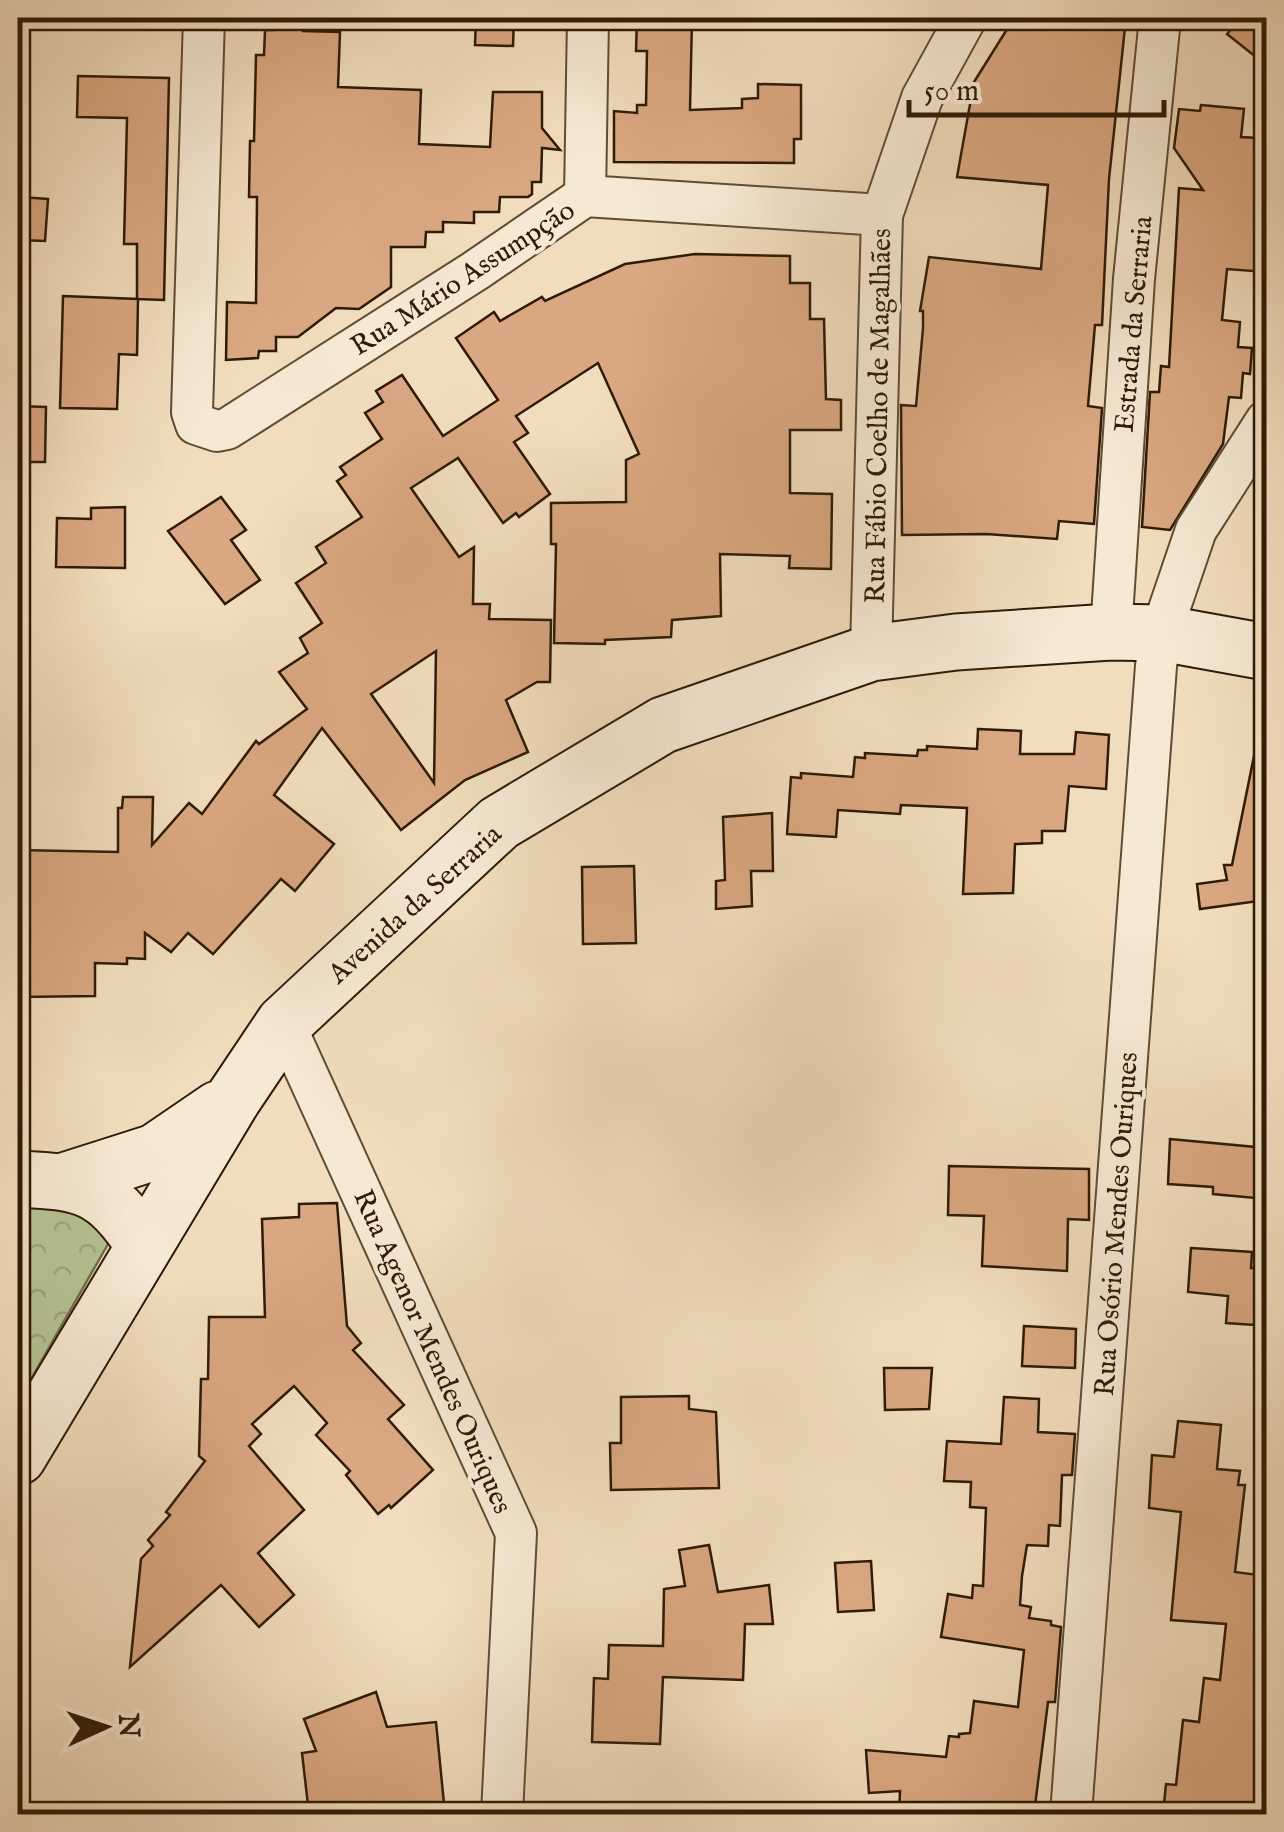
<svg xmlns="http://www.w3.org/2000/svg" width="1284" height="1832" font-family="'IM FELL English',serif">
  <style>
    .forest { fill: url(#forest-crowns); stroke: #726e4e; stroke-width: 2.5 }
    .building { fill: #d9a781; stroke: #2f1b07; stroke-width: 2.5; fill-rule: evenodd }
    .lines { fill: none; stroke-linecap: round; stroke-linejoin: round }
    .street-casing { stroke: #604c34; stroke-width: 44 }
    .secondary-casing { stroke: #2f1b07; stroke-width: 59 }
    .street { stroke: #f6e9d4; stroke-width: 40 }
    .secondary { stroke: #f6e9d4; stroke-width: 55 }
    .labels { text-anchor: middle; stroke-width: 8; stroke-linejoin: round; paint-order: stroke }
    .street-label { font-size: 28px; fill: #2f1b07; stroke: #f6e9d4 }
  </style>
  <defs>
    <pattern id="forest-crowns" width="20" height="18" patternUnits="userSpaceOnUse" patternTransform="scale(2.5)"><rect width="20" height="18" fill="#b6c294"/><path d="M2 6a3 3 0 1 1 6 0M12 15a3 3 0 1 1 6 0" fill="none" stroke="#9da67e"/></pattern>
  </defs>
  <rect width="100%" height="100%" fill="#f1ddbd"/>
  <filter id="stains"><feTurbulence type="fractalNoise" baseFrequency=".002" numOctaves="4"/><feColorMatrix values="0 0 0 0 .2 0 0 0 0 .09 0 0 0 0 .02 0 0 0 .5 -.17"/></filter>
  <radialGradient id="worn" r=".72"><stop offset=".6" stop-color="#630" stop-opacity="0"/><stop offset="1" stop-color="#630" stop-opacity=".3"/></radialGradient>
  <!-- forest -->
  <polygon class="forest" points="18,1200 82,1201 110,1234 108,1244 18,1402"/>
  <!-- building -->
  <g class="building">
    <polygon points="274,18 303,18 303,31 340,32 338,87 421,90 419,144 490,147 493,92 542,92 542,128 560,150 542,148 541,182 532,182 532,194 528,197 500,197 499,212 474,212 474,223 443,222 443,232 426,232 425,247 391,247 391,287 359,309 336,308 298,337 276,337 276,351 259,351 258,358 226,360 227,302 256,303 257,197 249,197 250,141 254,141 256,55 264,55 265,30 274,30"/>
    <polygon points="476,18 514,18 513,46 475,45"/>
    <polygon points="637,18 692,18 690,110 742,108 742,99 758,98 758,84 801,85 801,139 794,139 794,163 614,162 614,111 637,113 637,105 646,105 647,51 636,51"/>
    <polygon points="1014,18 1126,18 1109,179 1102,325 1095,325 1088,406 1102,408 1094,524 1059,521 1057,539 986,534 902,535 901,405 916,406 923,328 923,311 920,311 929,257 1041,269 1048,185 957,177 974,82"/>
    <polygon points="1241,18 1266,18 1266,65 1227,34"/>
    <polygon points="78,76 169,78 164,300 137,299 137,244 124,244 127,118 77,117"/>
    <polygon points="1201,105 1244,109 1241,137 1258,138 1256,166 1266,167 1266,272 1227,269 1222,320 1240,322 1238,347 1252,348 1250,374 1243,373 1241,398 1229,397 1223,444 1170,530 1142,527 1150,392 1159,392 1161,366 1169,367 1179,188 1203,190 1174,148 1179,109 1200,111"/>
    <polygon points="20,197 48,199 45,241 18,240"/>
    <path d="M 695,254 L 790,256 L 790,283 L 810,283 L 810,319 L 824,319 L 826,399 L 841,400 L 841,430 L 790,430 L 790,493 L 832,494 L 831,569 L 789,568 L 790,556 L 720,554 L 721,616 L 672,620 L 671,637 L 605,640 L 605,644 L 554,643 L 556,544 L 551,544 L 551,503 L 626,502 L 626,460 L 639,454 L 598,363 L 516,416 L 528,433 L 514,442 L 550,494 L 519,517 L 516,513 L 503,523 L 458,458 L 411,488 L 459,557 L 474,547 L 473,604 L 490,604 L 489,619 L 551,620 L 550,682 L 537,682 L 506,700 L 528,752 L 465,780 L 401,830 L 322,728 L 274,795 L 334,844 L 295,891 L 281,879 L 213,954 L 188,933 L 171,952 L 145,933 L 145,959 L 127,958 L 127,964 L 95,963 L 95,996 L 18,997 L 18,850 L 118,852 L 118,808 L 122,808 L 123,797 L 153,797 L 152,845 L 189,803 L 202,814 L 256,741 L 259,744 L 307,709 L 279,672 L 308,653 L 300,638 L 322,623 L 296,583 L 326,563 L 316,547 L 362,517 L 337,481 L 346,475 L 340,467 L 382,439 L 365,413 L 383,402 L 376,391 L 402,375 L 443,436 L 498,400 L 456,338 L 494,312 L 500,321 L 542,297 L 545,301 L 625,264 ZM 436,651 L 434,783 L 371,694 Z"/>
    <polygon points="63,296 138,299 137,355 119,354 117,409 60,408"/>
    <polygon points="18,406 46,407 45,462 18,462"/>
    <polygon points="221,497 246,530 231,540 260,580 225,604 168,531"/>
    <polygon points="125,507 125,568 56,567 57,518 91,519 91,508"/>
    <polygon points="978,729 1021,731 1020,754 1074,754 1076,732 1109,735 1106,789 1069,786 1065,831 1042,831 1042,843 1015,844 1013,893 963,894 967,808 901,805 900,814 838,810 836,837 787,834 791,777 801,778 801,773 853,777 855,757 865,758 865,753 917,756 918,750 927,750 927,746 977,749"/>
    <polygon points="1254,756 1266,757 1266,900 1200,909 1197,884 1227,880 1224,865 1232,865"/>
    <polygon points="772,813 773,871 751,871 752,906 716,909 716,881 725,880 723,817"/>
    <polygon points="634,866 636,943 583,944 582,867"/>
    <polygon points="1170,1139 1266,1148 1266,1199 1213,1194 1213,1187 1168,1184"/>
    <polygon points="949,1166 1089,1169 1089,1220 1068,1219 1067,1271 982,1266 984,1216 948,1215"/>
    <polygon points="337,1203 347,1326 361,1343 353,1350 404,1405 388,1419 433,1470 391,1508 389,1505 378,1514 346,1475 350,1471 316,1435 327,1423 294,1386 252,1424 261,1434 249,1446 304,1510 258,1553 294,1595 259,1627 221,1585 130,1667 141,1559 153,1546 148,1540 170,1515 166,1512 205,1461 199,1456 201,1379 208,1379 209,1317 265,1317 262,1219 299,1217 299,1204"/>
    <polygon points="1191,1248 1252,1252 1251,1268 1260,1268 1255,1325 1226,1323 1228,1296 1188,1292"/>
    <polygon points="1024,1326 1076,1329 1075,1368 1022,1366"/>
    <polygon points="884,1368 932,1368 929,1409 885,1410"/>
    <polygon points="689,1396 689,1409 716,1412 719,1488 611,1490 610,1443 621,1443 621,1397"/>
    <polygon points="1004,1397 1039,1399 1038,1432 1075,1434 1072,1475 1062,1475 1060,1526 1049,1525 1048,1546 1027,1545 1022,1576 1020,1605 1031,1607 1029,1618 1051,1621 1051,1625 1061,1627 1055,1702 1048,1702 1034,1814 899,1814 900,1791 869,1793 866,1750 946,1757 949,1736 959,1737 959,1734 970,1733 974,1701 1018,1707 1024,1650 941,1637 948,1594 972,1598 973,1585 983,1586 986,1508 970,1507 971,1482 944,1481 947,1441 1001,1444"/>
    <polygon points="1178,1421 1221,1425 1217,1469 1240,1471 1238,1485 1245,1485 1235,1572 1266,1576 1266,1714 1262,1774 1266,1774 1266,1814 1163,1814 1166,1784 1176,1785 1183,1720 1199,1722 1204,1678 1220,1680 1226,1624 1171,1620 1181,1512 1149,1508 1152,1455 1174,1457"/>
    <polygon points="709,1545 718,1592 769,1585 773,1624 745,1624 743,1680 663,1677 660,1744 592,1742 594,1678 608,1679 609,1645 663,1646 664,1589 685,1586 679,1550"/>
    <polygon points="871,1561 874,1610 838,1612 835,1563"/>
    <polygon points="376,1692 387,1727 436,1722 445,1814 309,1814 302,1753 316,1751 304,1719"/>
  </g>
  <g class="lines">
    <!-- street casing -->
    <g class="street-casing">
      <g id="street">
        <polyline points="204,18 192,412 196,424 217,431 227,429 475,271 585,196 882,215"/>
        <polyline points="585,196 588,18"/>
        <polyline points="1111,632 1134,279 1160,18"/>
        <polyline points="871,653 882,215 922,98 966,18"/>
        <polyline points="284,1023 516,1533 502,1814"/>
        <polyline points="1071,1814 1156,666 1161,633 1196,530 1266,421"/>
      </g>
    </g>
    <!-- secondary casing -->
    <g class="secondary-casing">
      <g id="secondary">
        <path d="M 18,1179 C 86,1182 105,1187 144,1245"/>
        <polyline points="64,1181 155,1152 218,1109"/>
        <polyline points="18,1457 233,1099 284,1023 499,823 663,725 871,653 956,642 1111,632 1161,633 1266,652"/>
      </g>
    </g>
    <!-- street -->
    <use href="#street" class="street"/>
    <!-- secondary -->
    <use href="#secondary" class="secondary"/>
  </g>
  <g class="labels">
    <!-- street labels -->
    <g class="street-label">
      <text transform="translate(462 277) rotate(-33)" y="10">Rua Mário Assumpção</text>
      <text transform="translate(1132 324) rotate(-85)" y="10">Estrada da Serraria</text>
      <text transform="translate(877 416) rotate(-89)" y="10">Rua Fábio Coelho de Magalhães</text>
      <text transform="translate(414 903) rotate(-42)" y="10">Avenida da Serraria</text>
      <text transform="translate(1115 1224) rotate(-86)" y="10">Rua Osório Mendes Ouriques</text>
      <text transform="translate(434 1351) rotate(66)" y="10">Rua Agenor Mendes Ouriques</text>
    </g>
  </g>
  <!-- margin -->
  <rect width="1284" height="1832" fill="none" stroke="#f1ddbd" stroke-width="60"/>
  <rect x="20" y="20" width="1244" height="1792" fill="none" stroke="#2f1b07" stroke-width="5"/>
  <rect x="30" y="30" width="1224" height="1772" fill="none" stroke="#2f1b07" stroke-width="2.5"/>
  <!-- north arrow -->
  <g transform="translate(105 1727) rotate(87)" stroke="#f6e9d4" stroke-width="8" paint-order="stroke">
  <path d="M0-8L18 38L0 25L-18 38Z" fill="#2f1b07"/>
  <text y="-15" font-size="28" font-weight="bold" text-anchor="middle" fill="#2f1b07">N</text>
  </g>
  <!-- scale -->
  <path d="M909 100v15h255v-15" fill="none" stroke="#2f1b07" stroke-width="5"/>
  <text x="924" y="100" font-size="30" fill="#2f1b07" stroke="#f6e9d4" stroke-width="8" paint-order="stroke">50 m</text>
  <rect width="100%" height="100%" filter="url(#stains)"/>
  <rect width="100%" height="100%" fill="url(#worn)"/>
</svg>
